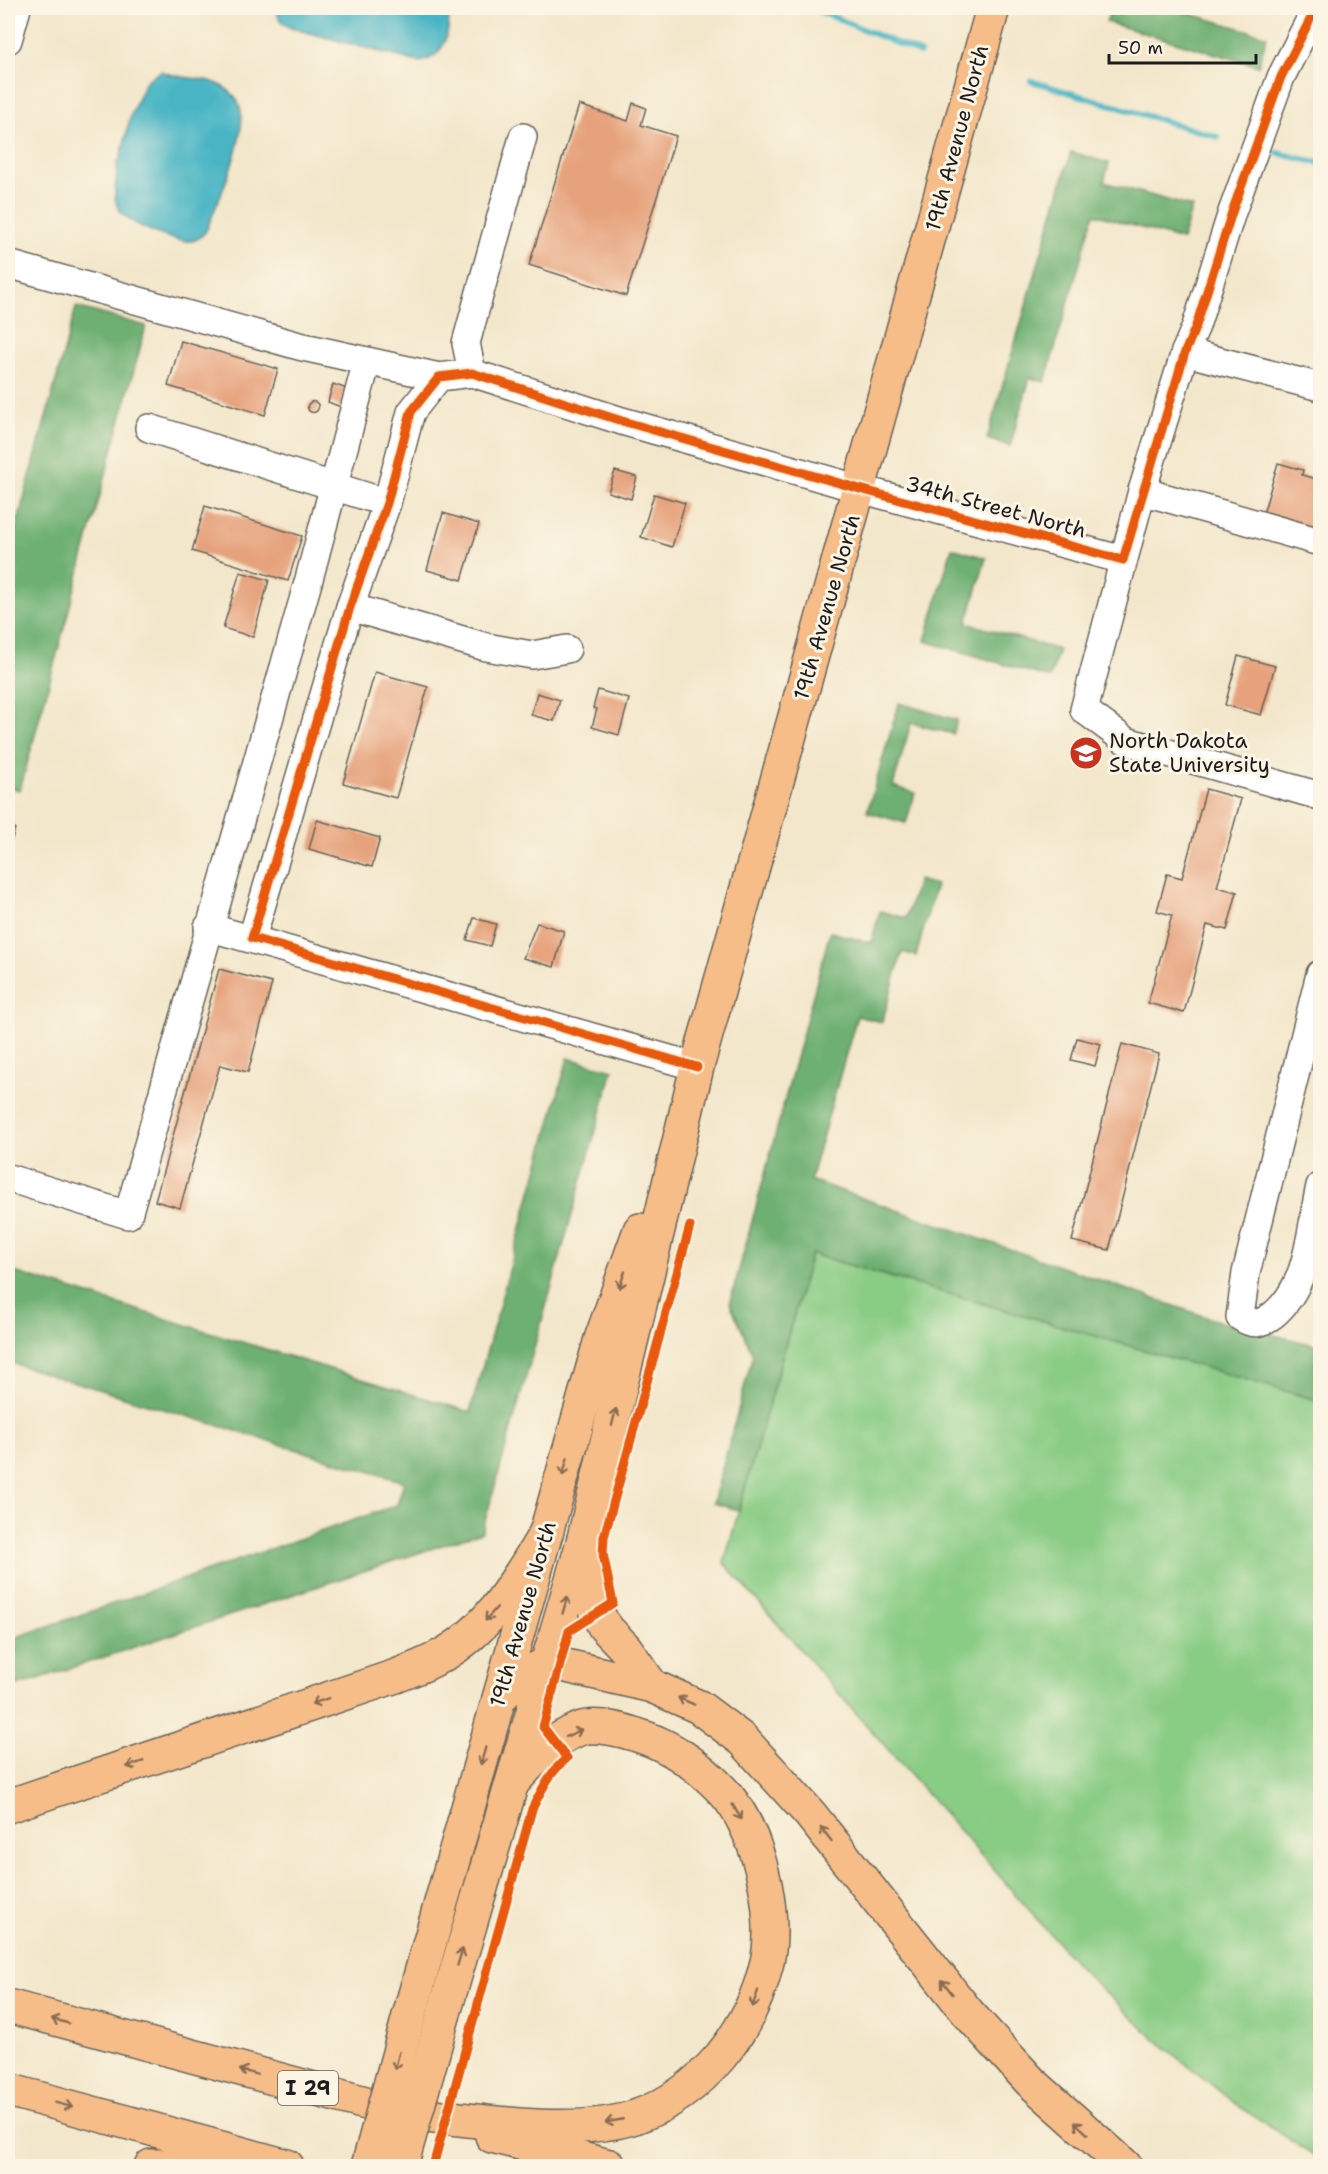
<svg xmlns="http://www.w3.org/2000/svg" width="1328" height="2174" font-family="'Shantell Sans',sans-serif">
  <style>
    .green { fill: #89cc84; stroke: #527450; stroke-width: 1.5 }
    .forest { fill: #6eb072; stroke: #456647; stroke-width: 1.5 }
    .water { fill: #48b5c4; stroke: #326870; stroke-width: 1.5 }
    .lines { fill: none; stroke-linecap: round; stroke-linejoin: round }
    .stream { stroke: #48b5c4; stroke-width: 6 }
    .building { fill: #e6a27c }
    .minor-casing { stroke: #676359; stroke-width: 30 }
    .major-casing { stroke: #676359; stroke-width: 36 }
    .highway-casing { stroke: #676359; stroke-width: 36 }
    .minor { stroke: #fff; stroke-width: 27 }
    .major { stroke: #f7bd88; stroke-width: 33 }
    .highway { stroke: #f7bd88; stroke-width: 33 }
    .major-bridge-casing { stroke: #676359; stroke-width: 36; stroke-linecap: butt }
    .major-bridge { stroke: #f7bd88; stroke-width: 33 }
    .cycleway-casing { stroke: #fcf5e5; stroke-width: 13 }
    .cycleway { stroke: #e8590c; stroke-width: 9 }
    .oneway { stroke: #8a6c52 }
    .labels { text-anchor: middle; stroke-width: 6; stroke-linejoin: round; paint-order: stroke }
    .shield { fill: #fcf5e5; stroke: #5f5d58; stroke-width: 1.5 }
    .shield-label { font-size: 20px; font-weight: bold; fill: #1c1c1c }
    .street-label { font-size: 21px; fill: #1c1c1c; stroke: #fcf5e5 }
    .poi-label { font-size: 21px; fill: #1c1c1c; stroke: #fcf5e5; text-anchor: start }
  </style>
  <rect width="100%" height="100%" fill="#fcf5e5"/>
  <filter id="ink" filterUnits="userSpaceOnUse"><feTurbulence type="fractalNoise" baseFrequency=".0167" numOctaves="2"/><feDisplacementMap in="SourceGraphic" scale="12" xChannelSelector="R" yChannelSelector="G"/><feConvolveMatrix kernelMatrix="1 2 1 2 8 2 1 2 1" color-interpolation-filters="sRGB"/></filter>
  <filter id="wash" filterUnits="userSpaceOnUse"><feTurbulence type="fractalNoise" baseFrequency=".008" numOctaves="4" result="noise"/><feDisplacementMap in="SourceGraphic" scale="24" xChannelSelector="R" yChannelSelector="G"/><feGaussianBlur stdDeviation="1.35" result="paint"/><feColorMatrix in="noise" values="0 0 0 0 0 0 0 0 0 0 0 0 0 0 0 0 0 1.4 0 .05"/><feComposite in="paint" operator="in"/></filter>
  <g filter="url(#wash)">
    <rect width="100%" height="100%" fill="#f3e7cb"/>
    <!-- green -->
    <polygon class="green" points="811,1254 1320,1401 1320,2160 1234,2103 1154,2038 1082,1970 724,1563"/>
    <!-- forest -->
    <g class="forest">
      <polygon points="1111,8 1170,8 1267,36 1258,66 1106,22"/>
      <polygon points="1071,152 1109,163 1104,182 1192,207 1182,240 1094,214 1045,382 1030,378 1010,446 987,439"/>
      <polygon points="76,307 146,326 20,790 8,787 8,557"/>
      <polygon points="952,548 986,558 967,623 1059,650 1050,678 925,641"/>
      <polygon points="899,703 957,720 953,734 911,723 893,786 915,793 906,823 867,812"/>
      <polygon points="918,880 936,885 916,956 902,952 882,1022 857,1016 810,1180 1224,1323 1320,1346 1320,1401 811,1254 739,1510 713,1503 753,1355 730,1303 830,932 871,943 880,911 906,918"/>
      <polygon points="568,1058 613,1070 482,1532 8,1689 8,1640 397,1505 404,1482 8,1362 8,1270 470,1412"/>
    </g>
    <!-- water -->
    <g class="water">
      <path d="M 275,8 L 448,8 C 451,31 445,59 418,62 L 291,28 L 281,22 Z"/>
      <path d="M 161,71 C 181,81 203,75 222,86 C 230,91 238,98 240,107 C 249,134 217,204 206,231 C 202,236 198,240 191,241 C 174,243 127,224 119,209 C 110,194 119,179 117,162 L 120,160 L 130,118 L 140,93 L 147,80 Z"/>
    </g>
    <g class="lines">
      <!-- stream -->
      <g class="stream">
        <polyline points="812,8 920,53"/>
        <polyline points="1031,81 1218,137"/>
        <polyline points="1277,153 1320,163"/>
      </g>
    </g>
    <g id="blocks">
      <!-- building -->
      <g class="building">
        <polygon points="633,103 646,108 641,125 676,136 626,296 529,265 579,105 628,121"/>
        <polygon points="181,341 278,369 265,415 168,386"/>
        <polygon points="333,384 347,389 341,407 328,402"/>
        <circle cx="313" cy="407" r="5.5"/>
        <polygon points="1278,463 1303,470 1302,475 1320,480 1320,548 1263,514"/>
        <polygon points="615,471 637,477 631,499 608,492"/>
        <polygon points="654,494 685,503 672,547 641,537"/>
        <polygon points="205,506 302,536 288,581 192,551"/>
        <polygon points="443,513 479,524 462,580 427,570"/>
        <polygon points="240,572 269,580 253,637 223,628"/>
        <polygon points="1238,656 1275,666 1261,715 1225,705"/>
        <polygon points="375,672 428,687 396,798 343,783"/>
        <polygon points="598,690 629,699 619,735 592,727 597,709 593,708"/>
        <polygon points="537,693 560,700 554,721 531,715"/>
        <polygon points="1206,789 1241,799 1217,887 1237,892 1227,930 1207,925 1184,1013 1148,1003 1172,915 1157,911 1167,874 1182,878"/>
        <polygon points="317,820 380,838 372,867 309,849"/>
        <polygon points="8,825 15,828 8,854"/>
        <polygon points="474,918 496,924 490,946 467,940"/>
        <polygon points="537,923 564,931 554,967 523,958"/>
        <polygon points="219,969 272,983 248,1072 220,1065 180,1208 155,1201"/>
        <polygon points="1077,1038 1101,1044 1095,1066 1071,1060"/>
        <polygon points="1122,1044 1159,1054 1109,1250 1072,1241"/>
      </g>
    </g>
  </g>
  <g filter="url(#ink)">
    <use href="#blocks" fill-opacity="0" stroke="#676359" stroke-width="1.5"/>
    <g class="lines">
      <!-- minor casing -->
      <g class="minor-casing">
        <g id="minor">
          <polyline points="1316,8 1281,77 1232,212 1196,326 1185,352 1142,491 1084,710 1126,741 1320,796"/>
          <polyline points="8,40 17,8"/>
          <polyline points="8,264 299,346 439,377"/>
          <polyline points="1185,352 1320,387"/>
          <polyline points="472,373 466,343 523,137"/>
          <polyline points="149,428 387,503"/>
          <polyline points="1142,491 1320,542"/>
          <polyline points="350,607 486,647 532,655 567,649"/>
          <polyline points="208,927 697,1067"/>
          <polyline points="252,938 350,607 387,503 411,412 439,377 472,373 622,421 860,489 1123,560"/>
          <path d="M 1320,974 L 1246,1273 L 1240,1317 C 1253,1326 1261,1324 1273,1315 C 1310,1285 1310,1229 1320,1186"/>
          <polyline points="8,1178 128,1215 309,579 367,361"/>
        </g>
      </g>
      <!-- major casing -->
      <g class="major-casing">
        <g id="major">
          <polyline points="412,2005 601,1339 640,1230"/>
          <polyline points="444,2013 583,1542 697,1067 993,8"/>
        </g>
      </g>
      <!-- highway casing -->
      <g class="highway-casing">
        <g id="highway">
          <polyline points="583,1542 584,1572 590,1597 604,1626 626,1649 652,1686"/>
          <polyline points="499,1699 518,1679 549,1662 652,1686 699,1707 743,1740 810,1814 968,2013 1030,2081 1125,2166"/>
          <path d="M 8,1806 L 396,1676 C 411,1670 426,1665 439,1657 C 490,1631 518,1578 547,1531"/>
          <polyline points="8,2006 410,2115"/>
          <polyline points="8,2090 287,2166"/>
          <path d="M 400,2112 C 468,2119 571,2138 635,2117 C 703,2093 751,2031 767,1962 C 778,1913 758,1828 723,1791 C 699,1766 670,1745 637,1735 C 622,1730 595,1723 579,1729 C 551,1740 533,1760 513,1782"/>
          <polyline points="492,2136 609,2166"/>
          <polyline points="151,2166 236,2165"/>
        </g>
      </g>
      <!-- minor -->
      <use href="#minor" class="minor"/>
      <!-- major -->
      <use href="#major" class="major"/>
      <!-- highway -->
      <use href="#highway" class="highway"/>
      <!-- major-bridge casing -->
      <g class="major-bridge-casing">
        <g id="major-bridge">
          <polyline points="368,2166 412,2005"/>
          <polyline points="401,2166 444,2013"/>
        </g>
      </g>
      <!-- major-bridge -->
      <use href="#major-bridge" class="major-bridge"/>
      <!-- cycleway casing -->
      <g class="cycleway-casing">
        <g id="cycleway">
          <polyline points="697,1067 252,938 350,607 387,503 411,412 439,377 472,373 622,421 860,489 1123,560 1185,352 1196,326 1232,212 1281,77 1316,8"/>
          <path d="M 433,2166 L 532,1809 C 542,1789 550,1772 567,1758 L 543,1727 L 569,1631 L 613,1603 L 603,1554 L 604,1537 L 690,1226"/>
        </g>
      </g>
      <!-- cycleway -->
      <use href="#cycleway" class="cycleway"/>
    </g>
    <!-- one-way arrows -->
    <defs><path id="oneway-shaft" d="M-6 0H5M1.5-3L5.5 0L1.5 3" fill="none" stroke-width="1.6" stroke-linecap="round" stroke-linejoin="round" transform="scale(1.5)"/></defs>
    <g class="oneway">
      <use href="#oneway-shaft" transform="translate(622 1280) rotate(109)"/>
      <use href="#oneway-shaft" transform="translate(614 1417) rotate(-76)"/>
      <use href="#oneway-shaft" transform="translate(565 1467) rotate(106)"/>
      <use href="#oneway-shaft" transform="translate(565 1605) rotate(-74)"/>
      <use href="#oneway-shaft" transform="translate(491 1614) rotate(131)"/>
      <use href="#oneway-shaft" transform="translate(320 1701) rotate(161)"/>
      <use href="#oneway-shaft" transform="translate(686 1701) rotate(-156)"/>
      <use href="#oneway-shaft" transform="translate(574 1733) rotate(-26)"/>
      <use href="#oneway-shaft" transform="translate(483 1756) rotate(106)"/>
      <use href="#oneway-shaft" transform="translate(135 1764) rotate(161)"/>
      <use href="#oneway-shaft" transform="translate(737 1812) rotate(59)"/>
      <use href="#oneway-shaft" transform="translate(826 1834) rotate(-128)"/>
      <use href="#oneway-shaft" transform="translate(460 1957) rotate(-73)"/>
      <use href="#oneway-shaft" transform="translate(947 1987) rotate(-128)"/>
      <use href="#oneway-shaft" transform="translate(755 1999) rotate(110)"/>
      <use href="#oneway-shaft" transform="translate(60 2021) rotate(-164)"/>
      <use href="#oneway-shaft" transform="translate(397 2061) rotate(105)"/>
      <use href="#oneway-shaft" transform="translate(248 2072) rotate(-165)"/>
      <use href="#oneway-shaft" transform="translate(64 2105) rotate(15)"/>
      <use href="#oneway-shaft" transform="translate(614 2121) rotate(169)"/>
      <use href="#oneway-shaft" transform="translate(1081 2128) rotate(-137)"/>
    </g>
  </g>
  <!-- icons -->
  <defs>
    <g id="university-disc" transform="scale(1.725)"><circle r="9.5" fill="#c8321e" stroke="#fcf5e5"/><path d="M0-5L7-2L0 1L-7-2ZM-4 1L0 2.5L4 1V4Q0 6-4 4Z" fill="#fff"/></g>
  </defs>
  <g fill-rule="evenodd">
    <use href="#university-disc" x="1086" y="753"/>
  </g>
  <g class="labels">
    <!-- shield labels -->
    <rect class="shield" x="278" y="2071" width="60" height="34" rx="4.5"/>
    <g class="shield-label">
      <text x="308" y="2095">I 29</text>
    </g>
    <!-- street labels -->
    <g class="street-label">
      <text transform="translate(957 138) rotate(-75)" y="7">19th Avenue North</text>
      <text transform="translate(996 507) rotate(15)" y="7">34th Street North</text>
      <text transform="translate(827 607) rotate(-74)" y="7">19th Avenue North</text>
      <text transform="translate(523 1614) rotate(-74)" y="7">19th Avenue North</text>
    </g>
    <!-- poi labels -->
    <g class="poi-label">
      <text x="1109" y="748">North Dakota<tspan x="1109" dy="24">State University</tspan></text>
    </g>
  </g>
  <!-- margin -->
  <rect width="1328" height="2174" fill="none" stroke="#fcf5e5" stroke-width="30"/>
  <!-- scale -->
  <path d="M1109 54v9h147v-9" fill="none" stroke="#1c1c1c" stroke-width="3"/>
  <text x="1118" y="54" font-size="18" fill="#1c1c1c" stroke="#fcf5e5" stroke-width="4.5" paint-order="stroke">50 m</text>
</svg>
